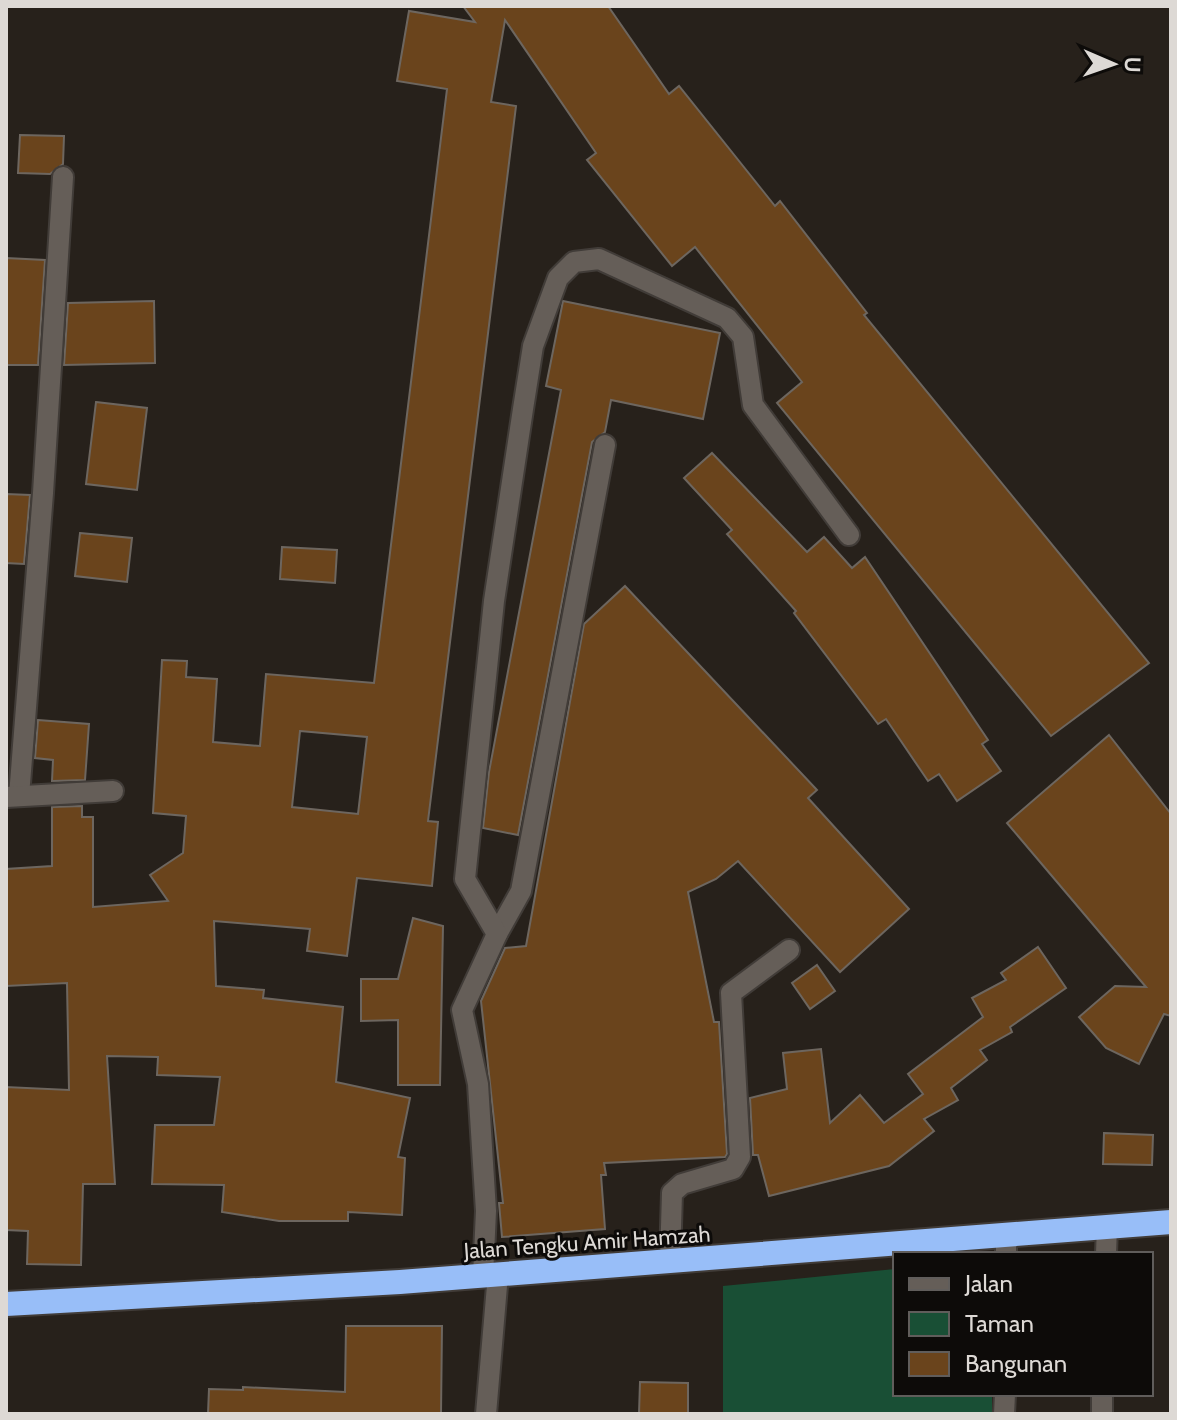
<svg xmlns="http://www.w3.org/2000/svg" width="1177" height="1420" font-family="Cabin,sans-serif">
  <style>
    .green { fill: #194f35 }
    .building { fill: #6a441c; stroke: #6d665f; stroke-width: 2; fill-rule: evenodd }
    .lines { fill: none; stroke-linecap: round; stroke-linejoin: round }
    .minor-casing { stroke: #413c38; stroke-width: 24 }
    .highway-casing { stroke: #413c38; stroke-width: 28 }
    .minor { stroke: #655e58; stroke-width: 20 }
    .highway { stroke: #98bef8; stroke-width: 24 }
    .labels { text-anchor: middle; stroke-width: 6; stroke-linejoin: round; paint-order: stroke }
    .street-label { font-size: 22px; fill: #ddd9d5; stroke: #0d0b09 }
  </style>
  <rect width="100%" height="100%" fill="#27211b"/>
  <!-- green -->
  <polygon class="green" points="895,1269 895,1394 992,1394 992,1414 723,1414 723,1286"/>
  <!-- building -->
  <g class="building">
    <path d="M 463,6 L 608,6 L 669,94 L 679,86 L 775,206 L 780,201 L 867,313 L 864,315 L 1149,663 L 1051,736 L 777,403 L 802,382 L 695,247 L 672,266 L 587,160 L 596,153 L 505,20 L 491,102 L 516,106 L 428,821 L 438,822 L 432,886 L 357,878 L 347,956 L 307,951 L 310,929 L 214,921 L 216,986 L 264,990 L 263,998 L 343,1007 L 336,1082 L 410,1098 L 398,1157 L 405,1158 L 402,1215 L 348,1212 L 348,1221 L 279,1221 L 222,1212 L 224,1185 L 152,1184 L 155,1125 L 214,1125 L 220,1077 L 157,1075 L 158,1057 L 107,1056 L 115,1184 L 83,1184 L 81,1265 L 27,1264 L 28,1231 L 6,1230 L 6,1087 L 69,1090 L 67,983 L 6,986 L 6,869 L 52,866 L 52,807 L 82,806 L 82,817 L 93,817 L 93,907 L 168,901 L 150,875 L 183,853 L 186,816 L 153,813 L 162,660 L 187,661 L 186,677 L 217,679 L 213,742 L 260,746 L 266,674 L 374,683 L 447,89 L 397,81 L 409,11 L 475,22 ZM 300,731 L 367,737 L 358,814 L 292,807 Z"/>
    <polygon points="20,135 64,136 63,164 50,174 18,173"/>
    <polygon points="6,258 45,260 38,365 6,365"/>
    <polygon points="154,301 155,363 64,365 68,303"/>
    <polygon points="563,301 720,333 703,419 611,400 605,432 592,442 518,835 483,828 489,772 561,390 546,386"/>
    <polygon points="96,402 147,408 137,490 86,484"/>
    <polygon points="712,453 807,552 824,537 852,568 865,557 988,740 982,744 1001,771 957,801 939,774 928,781 886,719 878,724 794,613 796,611 727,534 732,530 684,478"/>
    <polygon points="6,494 30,495 24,564 6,563"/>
    <polygon points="80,533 132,538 127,582 75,576"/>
    <polygon points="282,547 337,550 335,583 280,579"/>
    <polygon points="625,586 817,790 808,798 909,909 840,972 738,861 716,879 688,892 714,1022 719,1022 727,1154 725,1157 604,1163 606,1175 601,1175 605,1229 502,1237 499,1203 503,1203 481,1001 505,948 526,946 584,624"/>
    <polygon points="38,720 89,724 85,780 52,781 53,760 35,758"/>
    <polygon points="1109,735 1171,814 1171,1016 1164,1014 1139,1064 1106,1048 1079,1017 1115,986 1146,987 1007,823"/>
    <polygon points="413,918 443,926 440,1085 398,1085 398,1020 361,1021 361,979 398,979"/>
    <polygon points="1038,947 1066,988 1010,1027 1012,1032 980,1050 987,1060 951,1088 958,1100 924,1119 934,1131 889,1166 769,1196 758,1155 753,1155 750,1098 787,1089 783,1053 821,1049 830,1123 860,1095 884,1123 923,1094 908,1074 983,1017 972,998 1006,980 1001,973"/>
    <polygon points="817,965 835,991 810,1009 792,983"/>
    <polygon points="1104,1133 1153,1135 1152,1165 1103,1164"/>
    <polygon points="346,1326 442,1326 441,1414 208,1414 209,1389 243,1390 243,1387 345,1392"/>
    <polygon points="640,1382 688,1383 688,1414 639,1414"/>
  </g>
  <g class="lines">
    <!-- minor casing -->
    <g class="minor-casing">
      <g id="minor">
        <polyline points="19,796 43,493 63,177"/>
        <polyline points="6,797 113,791"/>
        <polyline points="497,934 521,891 605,445"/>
        <polyline points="1006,1254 1006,1235"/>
        <polyline points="1106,1254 1107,1226"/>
        <polyline points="670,1261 672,1193 682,1184 733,1169 740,1157 731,993 789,950"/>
        <polyline points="483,1276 486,1211 478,1084 462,1010 497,934 465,879 494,601 523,409 533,346 558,278 574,262 599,259 727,318 743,337 753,405 849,535"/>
        <polyline points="486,1414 498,1274"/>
        <polyline points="1004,1414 1005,1394"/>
        <polyline points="1102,1414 1102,1394"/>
      </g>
    </g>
    <!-- highway casing -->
    <g class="highway-casing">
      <polyline id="highway" points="6,1304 400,1282 1171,1222"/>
    </g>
    <!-- minor -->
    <use href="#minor" class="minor"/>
    <!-- highway -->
    <use href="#highway" class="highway"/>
  </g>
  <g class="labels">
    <!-- street labels -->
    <g class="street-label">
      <text transform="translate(587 1242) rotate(-4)" y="8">Jalan Tengku Amir Hamzah</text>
    </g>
  </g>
  <!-- border -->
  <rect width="1177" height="1420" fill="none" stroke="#ddd9d5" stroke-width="16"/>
  <!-- legend -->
  <rect x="893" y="1252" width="260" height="144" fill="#0d0b09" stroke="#605d5b" stroke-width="2"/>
  <rect x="909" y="1278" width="40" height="12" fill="#655e58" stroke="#605d5b" stroke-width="2"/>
  <text x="965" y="1292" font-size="24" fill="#ddd9d5">Jalan</text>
  <rect x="909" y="1312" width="40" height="24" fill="#194f35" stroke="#605d5b" stroke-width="2"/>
  <text x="965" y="1332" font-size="24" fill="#ddd9d5">Taman</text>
  <rect x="909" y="1352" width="40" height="24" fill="#6a441c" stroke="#605d5b" stroke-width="2"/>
  <text x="965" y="1372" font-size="24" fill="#ddd9d5">Bangunan</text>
  <!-- north arrow -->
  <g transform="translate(1113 64) rotate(92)" stroke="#0d0b09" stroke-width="6" paint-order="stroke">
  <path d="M0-6L14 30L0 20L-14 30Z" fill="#ddd9d5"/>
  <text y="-12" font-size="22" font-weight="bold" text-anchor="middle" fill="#ddd9d5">U</text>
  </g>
</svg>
